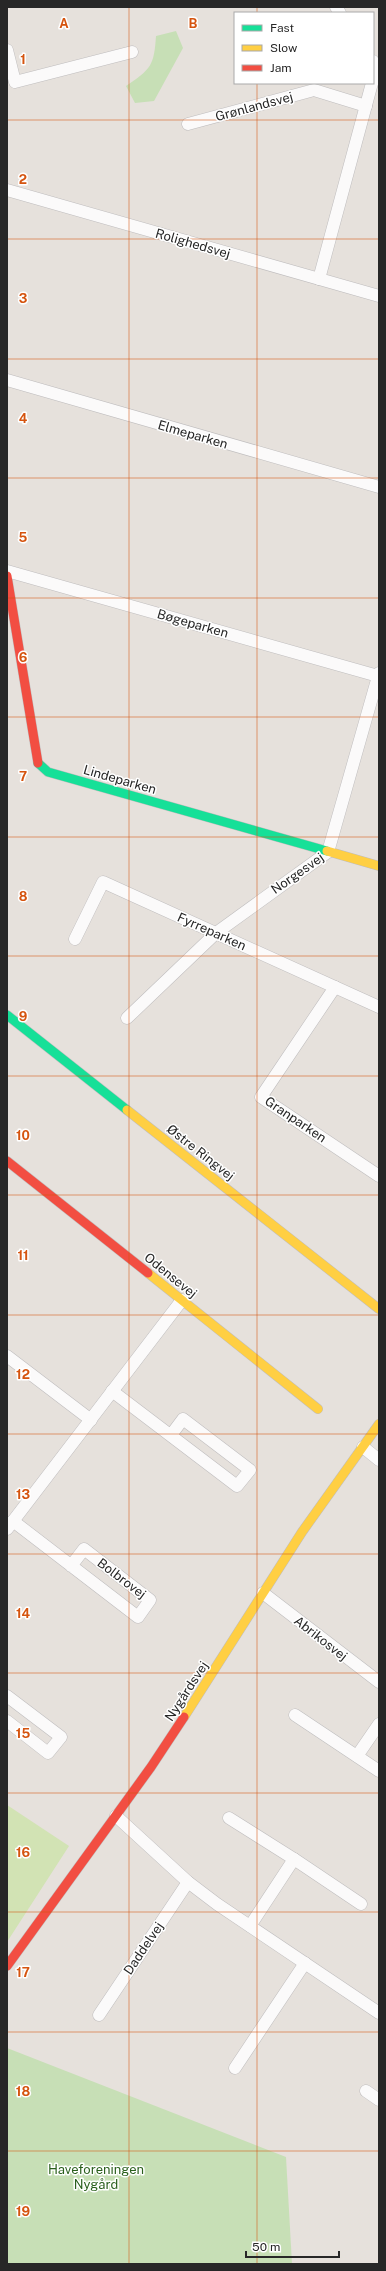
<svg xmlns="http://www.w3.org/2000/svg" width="386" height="2271" font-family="'Public Sans',sans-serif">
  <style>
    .green { fill: #c7dfb6 }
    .pitch { fill: #d2e3b4 }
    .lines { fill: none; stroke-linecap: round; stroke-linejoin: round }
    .street-casing { stroke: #bfbdbe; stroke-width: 13 }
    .fast-casing { stroke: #bfbdbe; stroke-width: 10 }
    .slow-casing { stroke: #bfbdbe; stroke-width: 10 }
    .jam-casing { stroke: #bfbdbe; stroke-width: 10 }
    .street { stroke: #fbfafa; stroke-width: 12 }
    .fast { stroke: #16e098; stroke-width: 9 }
    .slow { stroke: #ffcf43; stroke-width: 9 }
    .jam { stroke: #f24e42; stroke-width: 9 }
    .grid { fill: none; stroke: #d5540f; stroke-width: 1; stroke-opacity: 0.55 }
    .labels { text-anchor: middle; stroke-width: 3; stroke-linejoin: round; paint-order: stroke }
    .street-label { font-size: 13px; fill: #272727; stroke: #fff }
    .park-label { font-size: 13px; fill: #295f1c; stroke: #fff }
    .grid-label { font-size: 13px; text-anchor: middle; font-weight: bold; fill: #d5540f; stroke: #fff; stroke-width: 3; stroke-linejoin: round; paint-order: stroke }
  </style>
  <rect width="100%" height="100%" fill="#e6e1dc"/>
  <!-- green -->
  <g class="green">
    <path d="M 176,31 L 183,48 L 154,101 L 135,103 L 126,86 C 151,69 154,66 156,36 Z"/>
    <polygon points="7,2048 286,2157 292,2264 7,2264"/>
  </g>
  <!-- pitch -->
  <polygon class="pitch" points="7,1805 69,1846 7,1942"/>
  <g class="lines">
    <!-- street casing -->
    <g class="street-casing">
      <g id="street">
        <polyline points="336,7 340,13"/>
        <polyline points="7,50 15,82 132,52"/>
        <polyline points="373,61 377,67 373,81"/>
        <polyline points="188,124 314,90 366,106"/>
        <polyline points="7,190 379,296"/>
        <polyline points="319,279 372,83"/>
        <polyline points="7,380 379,487"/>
        <polyline points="7,571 378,676"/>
        <polyline points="75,939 103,882 379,1007"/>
        <polyline points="335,987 261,1097 379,1176"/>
        <polyline points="127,1018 216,933 328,852 379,673"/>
        <polyline points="7,1356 91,1420"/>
        <polyline points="112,1391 237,1486 250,1470 183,1419 171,1435"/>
        <polyline points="363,1447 379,1460"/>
        <polyline points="13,1521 138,1617 150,1600 84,1549 71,1566"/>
        <polyline points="7,1529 182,1300"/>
        <polyline points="263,1593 379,1682"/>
        <polyline points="7,1696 61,1737 48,1753 7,1721"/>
        <polyline points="295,1715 379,1771"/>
        <polyline points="357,1756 379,1724"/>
        <polyline points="116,1816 188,1882 217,1904 379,2013"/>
        <polyline points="229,1818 294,1859 361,1904"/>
        <polyline points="250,1926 294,1859"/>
        <polyline points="99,2015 188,1882"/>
        <polyline points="235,2068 305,1963"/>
        <polyline points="366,2091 379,2100"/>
      </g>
    </g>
    <!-- fast casing -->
    <g class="fast-casing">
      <g id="fast">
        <polyline points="38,763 48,772 327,851"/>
        <polyline points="7,1015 127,1110"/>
      </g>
    </g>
    <!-- slow casing -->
    <g class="slow-casing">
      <g id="slow">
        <polyline points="327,851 379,866"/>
        <polyline points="127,1110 379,1309"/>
        <polyline points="148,1273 318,1409"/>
        <polyline points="184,1717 302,1532 379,1424"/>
      </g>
    </g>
    <!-- jam casing -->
    <g class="jam-casing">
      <g id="jam">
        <polyline points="7,576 38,763"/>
        <polyline points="7,1161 148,1273"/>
        <polyline points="7,1966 151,1767 184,1717"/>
      </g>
    </g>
    <!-- street -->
    <use href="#street" class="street"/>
    <!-- fast -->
    <use href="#fast" class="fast"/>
    <!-- slow -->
    <use href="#slow" class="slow"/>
    <!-- jam -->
    <use href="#jam" class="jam"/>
  </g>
  <!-- grid -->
  <path class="grid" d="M 129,7 L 129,2264M 257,7 L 257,13M 257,83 L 257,2264M 7,120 L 379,120M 7,239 L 379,239M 7,359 L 379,359M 7,478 L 379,478M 7,598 L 379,598M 7,717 L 379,717M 7,837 L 379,837M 7,956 L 379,956M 7,1076 L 379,1076M 7,1195 L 379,1195M 7,1315 L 379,1315M 7,1434 L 379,1434M 7,1554 L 379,1554M 7,1673 L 379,1673M 7,1793 L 379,1793M 7,1912 L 379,1912M 7,2032 L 379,2032M 7,2151 L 379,2151"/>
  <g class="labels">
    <!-- street labels -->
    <g class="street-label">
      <text transform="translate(254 106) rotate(-15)" y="5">Grønlandsvej</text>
      <text transform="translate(193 243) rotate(16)" y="5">Rolighedsvej</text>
      <text transform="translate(193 434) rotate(16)" y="5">Elmeparken</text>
      <text transform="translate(193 623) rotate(16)" y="5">Bøgeparken</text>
      <text transform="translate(120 779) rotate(16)" y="5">Lindeparken</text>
      <text transform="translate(297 873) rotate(-35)" y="5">Norgesvej</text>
      <text transform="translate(212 931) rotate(24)" y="5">Fyrreparken</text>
      <text transform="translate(296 1119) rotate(34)" y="5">Granparken</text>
      <text transform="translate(201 1152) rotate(38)" y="5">Østre Ringvej</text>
      <text transform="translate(171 1275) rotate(39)" y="5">Odensevej</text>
      <text transform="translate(122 1578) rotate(37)" y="5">Bolbrovej</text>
      <text transform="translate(321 1638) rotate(38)" y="5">Abrikosvej</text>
      <text transform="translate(186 1691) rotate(-57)" y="5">Nygårdsvej</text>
      <text transform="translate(143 1948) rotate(-56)" y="5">Daddelvej</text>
    </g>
    <!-- park labels -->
    <g class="park-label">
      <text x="96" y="2174">Haveforeningen<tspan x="96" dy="15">Nygård</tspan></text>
    </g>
  </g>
  <g class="grid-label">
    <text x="64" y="28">A</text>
    <text x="193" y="28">B</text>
    <text x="23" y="64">1</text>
    <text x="23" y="184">2</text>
    <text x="23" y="303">3</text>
    <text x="23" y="423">4</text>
    <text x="23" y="542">5</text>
    <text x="23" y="662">6</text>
    <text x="23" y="781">7</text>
    <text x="23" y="901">8</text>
    <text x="23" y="1021">9</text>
    <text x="23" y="1140">10</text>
    <text x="23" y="1260">11</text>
    <text x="23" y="1379">12</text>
    <text x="23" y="1499">13</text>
    <text x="23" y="1618">14</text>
    <text x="23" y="1738">15</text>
    <text x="23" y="1857">16</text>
    <text x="23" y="1977">17</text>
    <text x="23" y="2096">18</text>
    <text x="23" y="2216">19</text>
  </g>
  <!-- border -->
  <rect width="386" height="2271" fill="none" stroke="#272727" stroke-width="16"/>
  <!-- legend -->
  <rect x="234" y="12" width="140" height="72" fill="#ffffff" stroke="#a9a9a9"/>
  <rect x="242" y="25" width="20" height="6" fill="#16e098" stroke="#a9a9a9"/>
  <text x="270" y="32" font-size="12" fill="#272727">Fast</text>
  <rect x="242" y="45" width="20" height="6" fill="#ffcf43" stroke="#a9a9a9"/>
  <text x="270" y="52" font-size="12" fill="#272727">Slow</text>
  <rect x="242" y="65" width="20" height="6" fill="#f24e42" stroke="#a9a9a9"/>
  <text x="270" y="72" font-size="12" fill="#272727">Jam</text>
  <!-- scale -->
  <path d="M246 2251v6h93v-6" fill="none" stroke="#272727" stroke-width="2"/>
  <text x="252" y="2251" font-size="12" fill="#272727" stroke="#ffffff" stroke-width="3" paint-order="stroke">50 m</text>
</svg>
